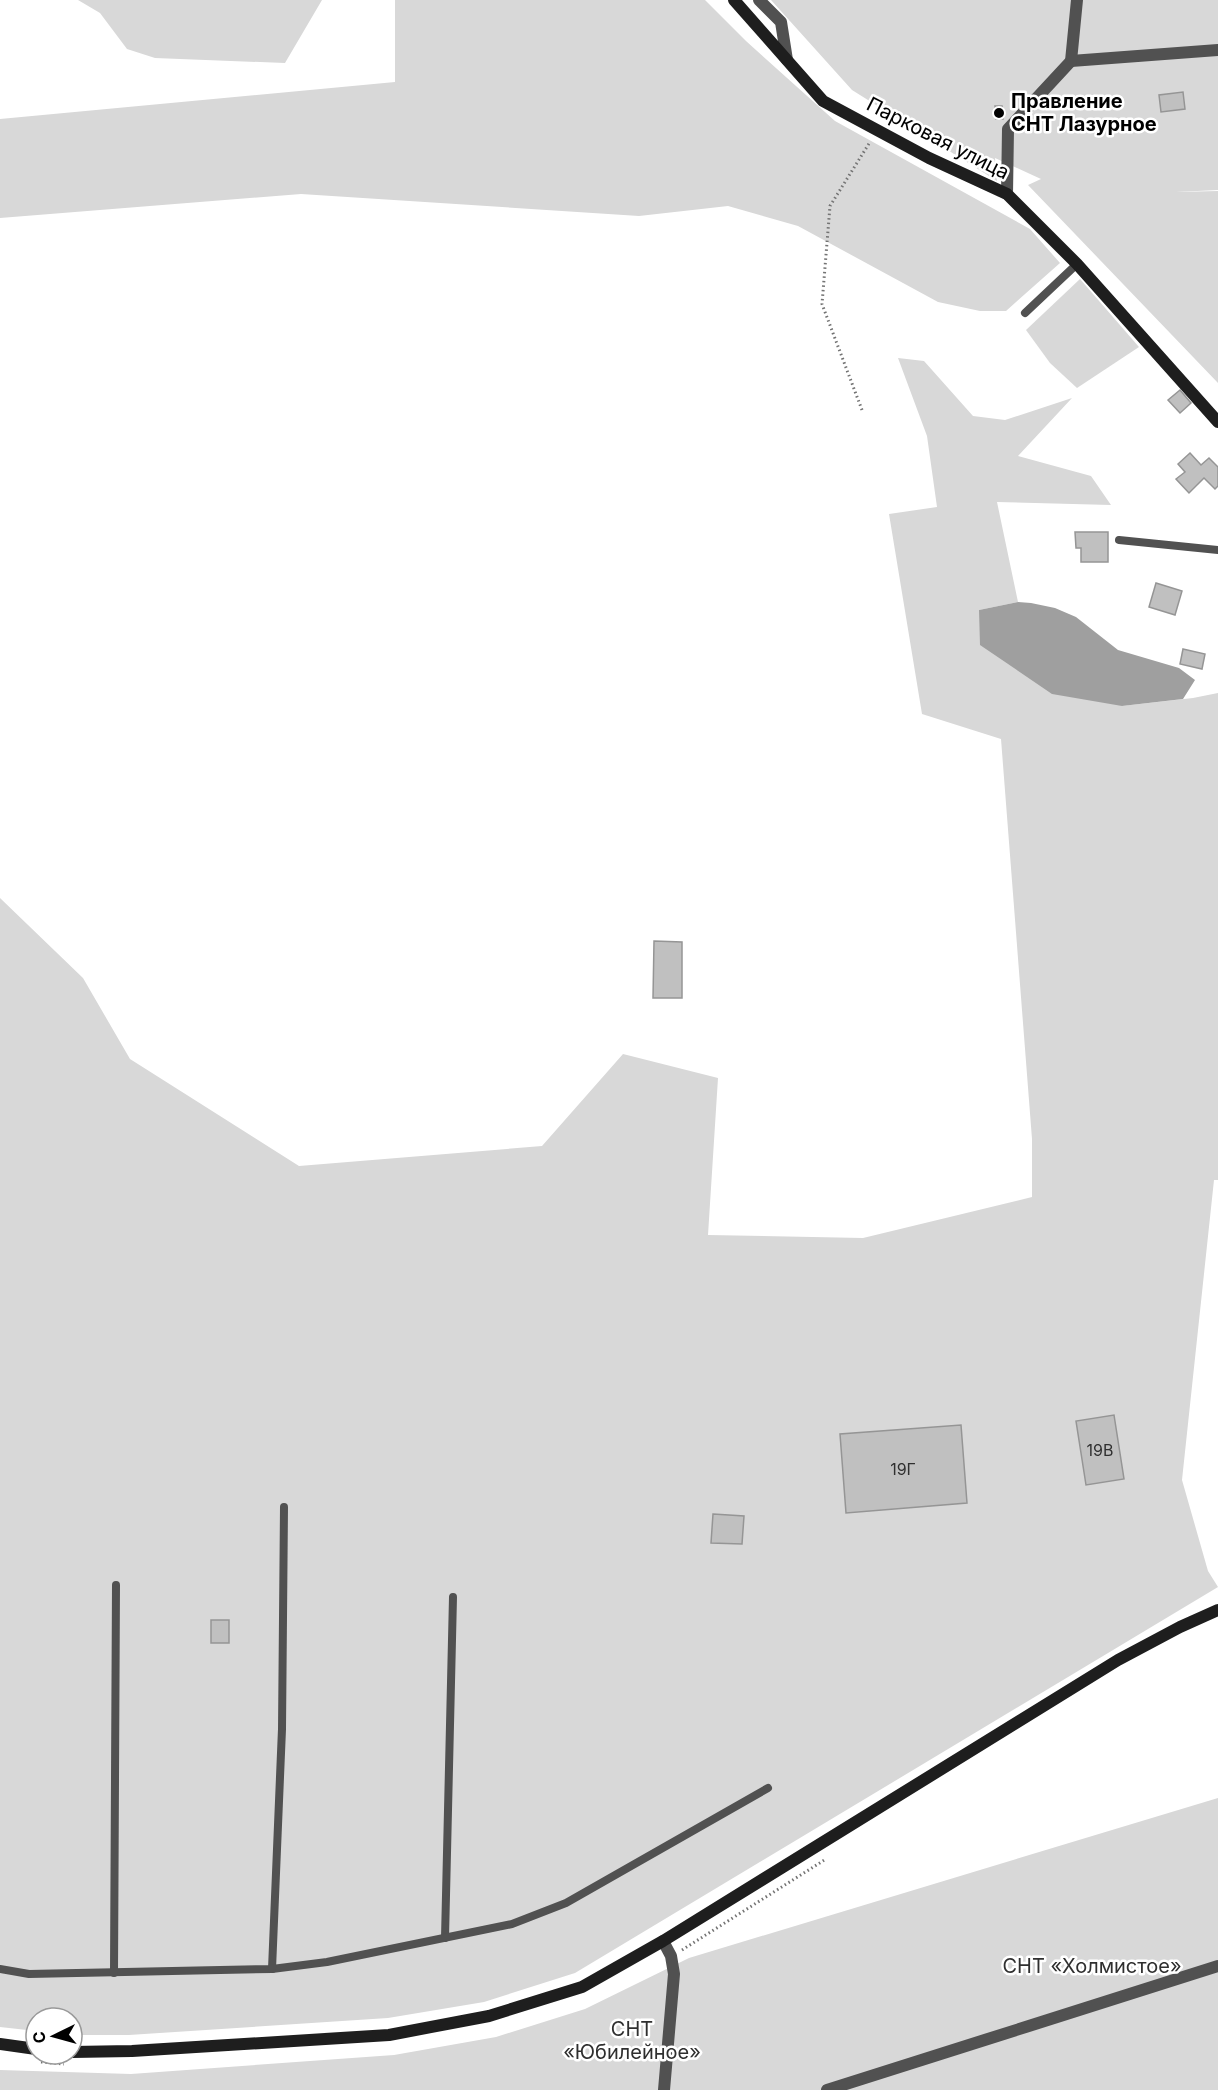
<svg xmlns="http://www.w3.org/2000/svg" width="1218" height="2090" font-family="Inter,sans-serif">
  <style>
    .green { fill: #d8d8d8 }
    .water { fill: #9f9f9f }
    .building { fill: #c0c0c0; stroke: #959595; stroke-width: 1.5 }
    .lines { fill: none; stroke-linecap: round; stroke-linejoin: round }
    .path { stroke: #737373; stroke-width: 3; stroke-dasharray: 1.5 3; stroke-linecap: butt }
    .lane { stroke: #515151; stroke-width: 8 }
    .street { stroke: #515151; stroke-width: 12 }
    .secondary { stroke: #1e1e1e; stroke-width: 12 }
    .poi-dot { fill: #000; stroke: #fff; stroke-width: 2 }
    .labels { text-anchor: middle; stroke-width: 5; stroke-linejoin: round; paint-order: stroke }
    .number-label { font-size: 16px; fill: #303030 }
    .poi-label { font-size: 20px; font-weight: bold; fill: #000; stroke: #fff; text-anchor: start }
    .street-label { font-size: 20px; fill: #000; stroke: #fff }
    .park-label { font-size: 20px; fill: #2f2f2f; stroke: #fff }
  </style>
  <rect width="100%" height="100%" fill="#fff"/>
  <!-- green -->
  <g class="green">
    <polygon points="78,0 322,0 285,63 155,58 127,49 100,13"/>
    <polygon points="395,0 705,0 746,41 835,121 1030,229 1060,263 1006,311 980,311 938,302 798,226 728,206 639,216 301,194 0,218 0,119 395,82"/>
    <polygon points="771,0 1218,0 1218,190 1176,192 1218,191 1218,383 1028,185 1041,179 995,158 997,181 852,90"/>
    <polygon points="1080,279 1139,347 1077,388 1050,363 1026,330"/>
    <polygon points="898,358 924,361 973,416 1005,420 1072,398 1018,456 1091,476 1111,505 997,502 1018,602 979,610 1122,706 1193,698 1218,693 1218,1180 1214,1180 1182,1480 1208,1571 1218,1587 575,1973 484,2002 388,2018 129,2035 72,2035 72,2018 36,2018 36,2031 0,2027 0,898 83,978 130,1059 299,1166 542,1146 623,1054 718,1078 708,1235 863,1238 1032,1197 1032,1139 1001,739 922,714 889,514 937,507 927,436"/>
    <polygon points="1218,1798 1218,2090 0,2090 0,2070 131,2074 394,2055 496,2037 585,2009 689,1958"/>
  </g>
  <!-- water -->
  <polygon class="water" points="1018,602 1031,603 1055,608 1076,617 1118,650 1179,668 1195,680 1183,699 1122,706 1052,694 980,645 979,610"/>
  <!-- building -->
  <g class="building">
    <polygon points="1183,92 1185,109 1161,112 1159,95"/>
    <polygon points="995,106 1002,106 1003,119 996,119"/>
    <polygon points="1180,390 1191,403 1180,413 1168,400"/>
    <polygon points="1190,453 1201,465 1209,458 1218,467 1218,486 1215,489 1204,478 1189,493 1176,479 1185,472 1178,464"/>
    <polygon points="1075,532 1108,532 1108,562 1081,562 1081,548 1076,548"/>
    <polygon points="1156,583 1182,591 1175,615 1149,607"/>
    <polygon points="1183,649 1205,654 1202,669 1180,664"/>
    <polygon points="654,941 682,942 682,998 653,998"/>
    <polygon points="1114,1415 1124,1479 1086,1485 1076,1421"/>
    <polygon points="961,1425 967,1503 846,1513 840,1434"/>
    <polygon points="713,1514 744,1516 742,1544 711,1543"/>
    <rect x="211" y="1620" width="18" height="23"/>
  </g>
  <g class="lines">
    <!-- path -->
    <g class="path">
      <polyline points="862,410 822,304 830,206 870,142"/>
      <polyline points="682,1950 826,1859"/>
      <polyline points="41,2062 64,2064"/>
    </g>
    <!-- lane -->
    <g class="lane">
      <polyline points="1025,313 1077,264"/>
      <polyline points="1119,540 1218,550"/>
      <polyline points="445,1938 453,1597"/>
      <polyline points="0,1969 29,1974 272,1969 327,1962 512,1924 566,1903 768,1788"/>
      <polyline points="272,1969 282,1729 284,1507"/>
      <polyline points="114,1973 116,1585"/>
    </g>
    <!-- street -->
    <g class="street">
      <polyline points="759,0 781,22 787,60"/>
      <polyline points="1071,61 1218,50"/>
      <polyline points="1007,194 1008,129 1071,61 1077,0"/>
      <polyline points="663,1941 671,1956 674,1974 664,2090"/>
      <polyline points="827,2090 1218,1966"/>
    </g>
    <!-- secondary -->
    <g class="secondary">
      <polyline points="734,0 823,101 929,158 1007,194 1077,264 1218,422"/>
      <polyline points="0,2044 36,2049"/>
      <polyline points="72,2052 132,2051 389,2035 489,2016 582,1987 663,1941 1118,1660 1180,1627 1218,1610"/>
    </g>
  </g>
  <!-- markers -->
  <circle class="poi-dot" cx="999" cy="113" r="6"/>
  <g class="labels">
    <!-- number labels -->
    <g class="number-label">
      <text x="1100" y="1456">19В</text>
      <text x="903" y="1475">19Г</text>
    </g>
    <!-- poi labels -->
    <g class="poi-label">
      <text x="1011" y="108">Правление<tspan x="1011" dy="23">СНТ Лазурное</tspan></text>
    </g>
    <!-- street labels -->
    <g class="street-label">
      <text transform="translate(938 138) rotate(27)" y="7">Парковая улица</text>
    </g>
    <!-- park labels -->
    <g class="park-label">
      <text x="1092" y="1973">СНТ «Холмистое»</text>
      <text x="632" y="2036">СНТ<tspan x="632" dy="23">«Юбилейное»</tspan></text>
    </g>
  </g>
  <!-- north arrow -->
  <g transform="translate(54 2036) rotate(265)"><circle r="28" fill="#ffffff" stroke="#999999" stroke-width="1.5"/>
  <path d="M0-4.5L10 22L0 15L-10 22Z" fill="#000000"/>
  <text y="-9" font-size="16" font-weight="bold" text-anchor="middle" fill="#000000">С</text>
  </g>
</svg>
